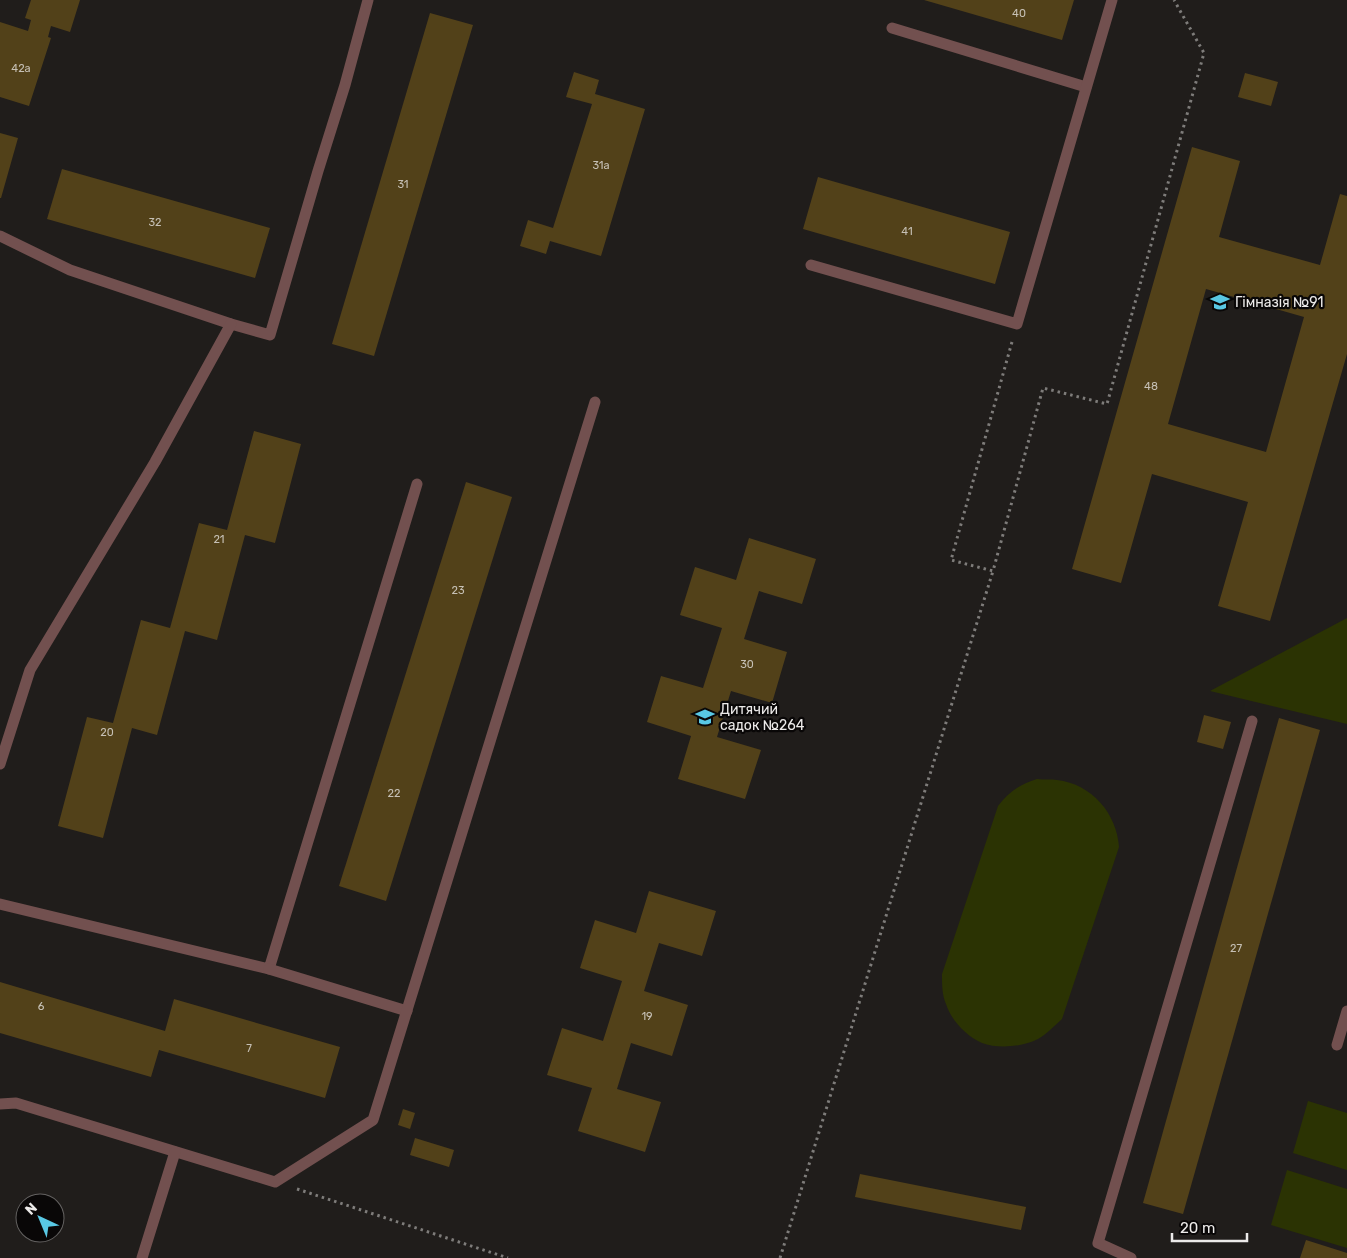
<svg xmlns="http://www.w3.org/2000/svg" width="1347" height="1258" font-family="Rubik,sans-serif">
  <style>
    .green { fill: #2b3303 }
    .building { fill: #524119; fill-rule: evenodd }
    .lines { fill: none; stroke-linecap: round; stroke-linejoin: round }
    .path { stroke: #7e7c7a; stroke-width: 3; stroke-dasharray: 2.5 4; stroke-linecap: butt }
    .service { stroke: #72504f; stroke-width: 11 }
    .labels { text-anchor: middle; stroke-width: 4.5; stroke-linejoin: round; paint-order: stroke }
    .number-label { font-size: 11px; fill: #c6c0b5 }
    .poi-label { font-size: 14px; fill: #eceae9; stroke: #090707; text-anchor: start }
  </style>
  <rect width="100%" height="100%" fill="#201d1b"/>
  <!-- green -->
  <g class="green">
    <polygon points="1347,618 1347,724 1210,691"/>
    <path d="M 1037,779 C 1044,780 1051,779 1057,780 C 1092,784 1117,814 1119,847 L 1062,1019 C 1054,1026 1047,1034 1038,1039 C 1023,1047 998,1049 982,1043 C 966,1036 951,1020 946,1004 C 942,995 942,984 942,974 L 998,806 C 1009,792 1020,784 1037,779 Z"/>
    <polygon points="1308,1101 1347,1113 1347,1170 1293,1153"/>
    <polygon points="1287,1170 1347,1189 1347,1248 1271,1225"/>
  </g>
  <!-- building -->
  <g class="building">
    <polygon points="31,0 80,0 70,32 51,26 48,37 51,38 29,106 0,97 0,22 28,31 31,20 25,18"/>
    <polygon points="924,0 1074,0 1062,40"/>
    <polygon points="430,13 473,25 374,356 332,344"/>
    <polygon points="574,72 599,80 595,94 645,109 601,256 550,241 546,254 520,246 528,220 553,228 592,104 566,97"/>
    <polygon points="1245,73 1278,82 1271,106 1238,97"/>
    <polygon points="0,133 18,138 1,198 0,198"/>
    <path d="M 1192,147 L 1240,161 L 1219,237 L 1320,265 L 1340,194 L 1347,196 L 1347,354 L 1270,621 L 1218,606 L 1248,502 L 1152,474 L 1121,583 L 1072,569 ZM 1206,289 L 1304,317 L 1266,452 L 1168,424 Z"/>
    <polygon points="62,169 270,228 255,278 47,219"/>
    <polygon points="818,177 1010,232 995,284 803,229"/>
    <polygon points="254,431 301,444 275,543 245,535 217,640 185,631 157,735 132,728 103,838 58,826 87,717 113,723 141,620 170,628 199,523 227,530"/>
    <polygon points="466,482 512,497 386,901 339,886"/>
    <polygon points="749,538 816,559 802,604 759,591 744,639 787,652 772,703 731,691 717,737 761,750 745,799 678,779 691,736 647,722 661,676 703,688 722,628 680,615 695,567 736,580"/>
    <polygon points="1204,715 1231,722 1223,749 1197,742"/>
    <polygon points="1279,718 1320,730 1183,1214 1143,1203"/>
    <polygon points="649,891 716,911 702,956 659,943 644,991 688,1005 672,1056 631,1043 617,1089 661,1102 645,1152 578,1131 592,1088 547,1075 562,1028 603,1041 622,981 580,968 595,920 636,933"/>
    <polygon points="0,982 165,1031 174,999 340,1047 325,1098 159,1050 151,1077 0,1033"/>
    <polygon points="403,1109 415,1113 410,1129 398,1125"/>
    <polygon points="415,1138 454,1150 449,1167 410,1155"/>
    <polygon points="860,1174 1026,1207 1021,1230 855,1197"/>
    <polygon points="1306,1240 1347,1253 1347,1258 1300,1258"/>
  </g>
  <g class="lines">
    <!-- path -->
    <g class="path">
      <polyline points="1012,342 951,560 993,571 1043,388 1107,404 1204,53 1174,0"/>
      <polyline points="297,1189 508,1258"/>
      <polyline points="780,1258 993,571"/>
    </g>
    <!-- service -->
    <g class="service">
      <polyline points="892,28 1086,87"/>
      <polyline points="0,236 70,270 231,324 270,335 318,171 345,85 368,0"/>
      <polyline points="811,265 1017,324 1112,0"/>
      <polyline points="0,764 30,670 155,462 231,324"/>
      <polyline points="0,904 269,969 417,484"/>
      <polyline points="269,969 407,1011"/>
      <polyline points="1337,1045 1347,1011"/>
      <polyline points="0,1104 16,1103 275,1182 373,1120 595,402"/>
      <polyline points="142,1258 175,1152"/>
      <polyline points="1131,1258 1098,1243 1252,721"/>
    </g>
  </g>
  <!-- icons -->
  <defs>
    <g id="school-bare" transform="scale(1.5)"><path d="M0-5L7-2L0 1L-7-2ZM-4 1L0 2.5L4 1V4Q0 6-4 4Z" fill="#59c8e4" stroke="#090707" stroke-width="2.5" paint-order="stroke"/></g>
  </defs>
  <g fill-rule="evenodd">
    <use href="#school-bare" x="1220" y="302"/>
    <use href="#school-bare" x="705" y="717"/>
  </g>
  <g class="labels">
    <!-- number labels -->
    <g class="number-label">
      <text x="1019" y="17">40</text>
      <text x="21" y="72">42а</text>
      <text x="601" y="169">31а</text>
      <text x="403" y="188">31</text>
      <text x="155" y="226">32</text>
      <text x="907" y="235">41</text>
      <text x="1151" y="390">48</text>
      <text x="219" y="543">21</text>
      <text x="458" y="594">23</text>
      <text x="747" y="668">30</text>
      <text x="107" y="736">20</text>
      <text x="394" y="797">22</text>
      <text x="1236" y="952">27</text>
      <text x="41" y="1010">6</text>
      <text x="647" y="1020">19</text>
      <text x="249" y="1052">7</text>
    </g>
    <!-- poi labels -->
    <g class="poi-label">
      <text x="1235" y="307">Гімназія №91</text>
      <text x="720" y="714">Дитячий<tspan x="720" dy="16">садок №264</tspan></text>
    </g>
  </g>
  <!-- north arrow -->
  <g transform="translate(40 1218) rotate(316)"><circle r="24" fill="#090707" stroke="#646261"/>
  <path d="M0-4L9 19L0 12L-9 19Z" fill="#59c8e4"/>
  <text y="-8" font-size="14" font-weight="bold" text-anchor="middle" fill="#eceae9">N</text>
  </g>
  <!-- scale -->
  <path d="M1172 1233v8h75v-8" fill="none" stroke="#eceae9" stroke-width="2.5"/>
  <text x="1180" y="1233" font-size="15" fill="#eceae9" stroke="#090707" stroke-width="4" paint-order="stroke">20 m</text>
</svg>
